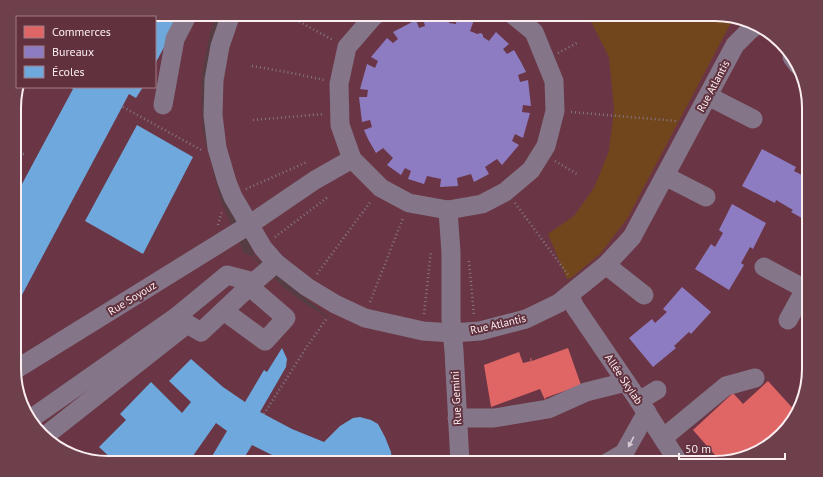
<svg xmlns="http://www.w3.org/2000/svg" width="823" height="477" font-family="'PT Sans',sans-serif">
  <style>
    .built { fill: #6a3645 }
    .green { fill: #72461d }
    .shops { fill: #e06666 }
    .offices { fill: #8e7cc3 }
    .schools { fill: #6fa8dc }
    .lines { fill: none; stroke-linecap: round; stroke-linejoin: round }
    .path { stroke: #847784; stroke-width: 2.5; stroke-dasharray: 1 3; stroke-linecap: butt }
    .minor { stroke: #847688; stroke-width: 19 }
    .oneway { fill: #d7cad2 }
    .labels { text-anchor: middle; stroke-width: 4; stroke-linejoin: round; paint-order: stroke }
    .street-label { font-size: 11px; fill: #fbeef1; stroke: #61313e }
    .rim { fill: none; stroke: #fbeef1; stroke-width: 2 }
  </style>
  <rect width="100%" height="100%" fill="#563c43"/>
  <!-- built -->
  <polygon class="built" points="108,14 217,14 210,33 202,73 201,96 203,132 221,201 244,253 252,256 283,287 304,303 335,322 255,257 220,171 205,112 209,50 226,14 715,14 762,27 796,61 809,102 809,375 796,416 762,450 721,463 108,463 61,450 30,421 15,381 15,96 17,87 155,87 155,17 93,17"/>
  <!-- green -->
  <polygon class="green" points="587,14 715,14 733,19 627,219 600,254 571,278 567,279 548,234 574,216 594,188 609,151 614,109 609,57"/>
  <!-- shops -->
  <g class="shops">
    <polygon points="568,348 581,385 545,398 546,400 545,400 540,389 491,407 484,365 519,352 523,363 531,361 530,358 531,358 532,361"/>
    <polygon points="768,381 797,413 796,416 762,450 722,463 693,430 733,393 743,404"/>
    <polygon points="702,456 707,461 705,463 698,463 701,461 699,459"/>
  </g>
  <!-- offices -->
  <g class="offices">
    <polygon points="449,15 449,23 456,24 457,16 474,20 470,31 477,34 481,33 483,35 483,37 489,41 496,32 509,44 503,49 507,54 514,50 521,62 526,72 518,75 520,82 528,80 531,106 523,105 522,112 530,113 523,138 515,134 512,141 519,145 502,165 497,159 485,167 489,174 474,182 471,174 457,178 458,186 440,187 441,179 427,176 424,184 408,179 411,171 405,168 401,175 387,165 393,158 383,148 376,153 368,139 364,130 372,127 370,120 362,122 359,97 367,97 368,90 360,89 367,64 375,68 378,61 371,57 387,38 393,43 398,39 393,32 416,20 419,28 425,26 423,18"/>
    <polygon points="762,149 796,167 794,171 808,178 809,176 809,222 791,212 793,210 776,200 775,203 742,186"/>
    <polygon points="732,204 766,223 753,249 750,247 741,263 744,265 729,290 695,269 711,244 715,247 723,233 719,230"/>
    <polygon points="682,287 711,312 691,334 689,332 674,346 676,348 653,367 629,338 652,319 655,323 667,312 663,309"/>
  </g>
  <!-- schools -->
  <g class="schools">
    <polygon points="108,14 182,14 155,64 155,17 97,17"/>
    <polygon points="69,87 143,87 136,98 129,94 15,308 15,197 73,89"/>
    <polygon points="137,125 193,157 143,254 85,221"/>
    <polygon points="282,348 287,359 286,367 260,412 292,429 324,442 340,426 353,418 360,417 371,420 378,424 385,437 391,452 392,463 271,463 274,456 252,445 241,463 208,463 227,431 216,423 188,463 116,463 99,447 126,420 120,414 151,382 182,413 191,402 169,381 191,359 223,387 245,402 264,370 267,372"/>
  </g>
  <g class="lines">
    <!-- path -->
    <g class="path">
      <polyline points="285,14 333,40"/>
      <polyline points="558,53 577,43"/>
      <polyline points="252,66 297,74 324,80"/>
      <polyline points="123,107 201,150"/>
      <polyline points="571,112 677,121"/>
      <polyline points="253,120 324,114"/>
      <polyline points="15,154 27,154"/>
      <polyline points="555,161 577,174"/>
      <polyline points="246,189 307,162"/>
      <polyline points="515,203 569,276"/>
      <polyline points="218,225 222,211"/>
      <polyline points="275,237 328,197"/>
      <polyline points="469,261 474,316"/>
      <polyline points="317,274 371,201"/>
      <polyline points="370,302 403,218"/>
      <polyline points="424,314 431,251"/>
      <polyline points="264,414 306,348 327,318"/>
    </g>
    <!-- minor -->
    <g class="minor">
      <polyline points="231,14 220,46 214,80 213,115 217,148 227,182 233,197 263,248 276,263 307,287 335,304 365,318 423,331 452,333 480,331 526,319 559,303 606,265 632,237 735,45 749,31 757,25"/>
      <polyline points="377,14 373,17 347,47 339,84 340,125 352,159 381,188 409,203 448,210 482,204 505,192 531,170 546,146 555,111 554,81 534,32 512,14"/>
      <polyline points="792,57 798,65"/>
      <polyline points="708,96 753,119"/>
      <polyline points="163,105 175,39 188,14"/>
      <polyline points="665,176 706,197"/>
      <polyline points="448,210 451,253 451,319 454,351 460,463"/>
      <polyline points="606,265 644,295"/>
      <polyline points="764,267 805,289"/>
      <polyline points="569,295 575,307 639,401 679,463"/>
      <polyline points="224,311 265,341 286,318 250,287"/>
      <polyline points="177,318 201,332 254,282"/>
      <polyline points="788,320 809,282"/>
      <polyline points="15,370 249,225 315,180 352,159"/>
      <polyline points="639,401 657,390"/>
      <polyline points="457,418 494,418 548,409 586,392 626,382"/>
      <polyline points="29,420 176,317 227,275 254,282 276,263"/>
      <polyline points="45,436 187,324"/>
      <polyline points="663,438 726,386 755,378"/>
      <polyline points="607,463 624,453 647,412"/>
    </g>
  </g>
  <!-- one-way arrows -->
  <defs><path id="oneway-solid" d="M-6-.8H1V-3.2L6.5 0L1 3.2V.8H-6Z"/></defs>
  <use class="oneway" href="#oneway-solid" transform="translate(631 442) rotate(118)"/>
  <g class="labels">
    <!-- street labels -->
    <g class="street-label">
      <text transform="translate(713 86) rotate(-62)" y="4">Rue Atlantis</text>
      <text transform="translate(132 298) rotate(-32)" y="4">Rue Soyouz</text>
      <text transform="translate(498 324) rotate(-13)" y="4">Rue Atlantis</text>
      <text transform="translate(624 379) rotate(56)" y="4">Allée Skylab</text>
      <text transform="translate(456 398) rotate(-93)" y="4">Rue Gemini</text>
    </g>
  </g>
  <!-- crop -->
  <path d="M0 0H823V477H0ZM108 21H715A87 87 0 0 1 802 108V369A87 87 0 0 1 715 456H108A87 87 0 0 1 21 369V108A87 87 0 0 1 108 21Z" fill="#6d404c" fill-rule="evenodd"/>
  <path class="rim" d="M108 21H715A87 87 0 0 1 802 108V369A87 87 0 0 1 715 456H108A87 87 0 0 1 21 369V108A87 87 0 0 1 108 21Z"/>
  <!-- legend -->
  <rect x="16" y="16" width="140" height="72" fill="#61313e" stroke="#9f7d86"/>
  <rect x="24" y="26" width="20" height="12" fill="#e06666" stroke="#9f7d86"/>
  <text x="52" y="36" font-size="12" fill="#fbeef1">Commerces</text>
  <rect x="24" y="46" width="20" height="12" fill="#8e7cc3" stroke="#9f7d86"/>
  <text x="52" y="56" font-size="12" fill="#fbeef1">Bureaux</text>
  <rect x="24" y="66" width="20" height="12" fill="#6fa8dc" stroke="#9f7d86"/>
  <text x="52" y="76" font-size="12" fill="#fbeef1">Écoles</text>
  <!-- scale -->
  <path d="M679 453v6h106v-6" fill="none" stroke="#fbeef1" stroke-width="2"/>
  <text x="685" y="453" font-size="12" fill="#fbeef1" stroke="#61313e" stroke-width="3" paint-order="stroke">50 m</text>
</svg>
